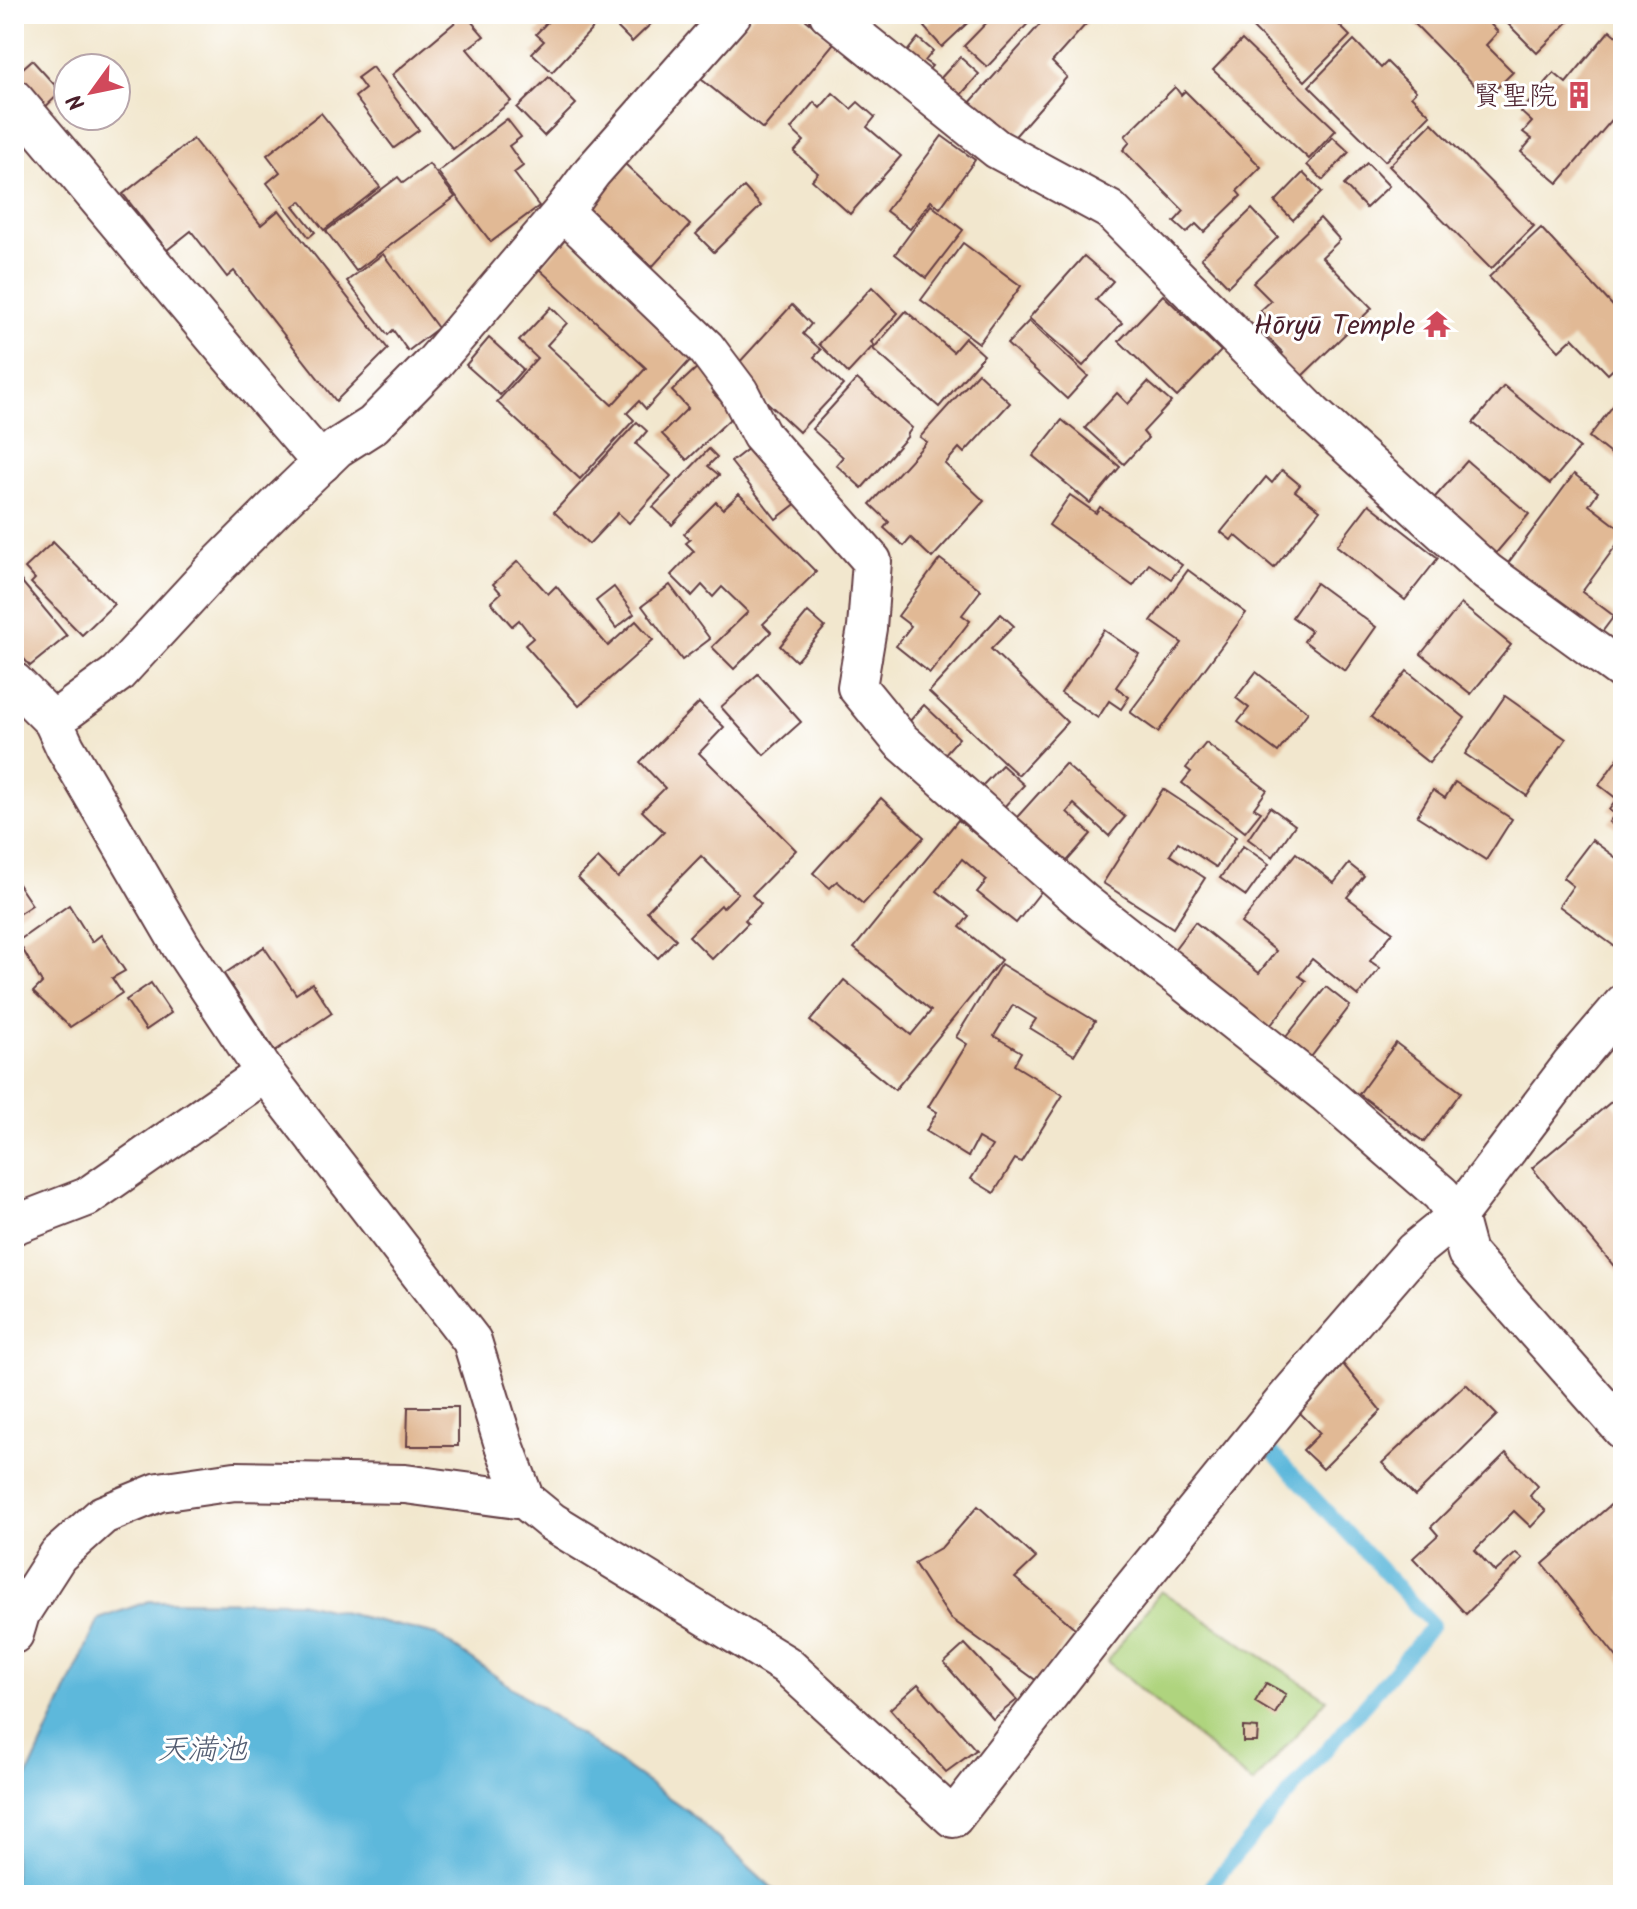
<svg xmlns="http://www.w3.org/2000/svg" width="1637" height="1909" font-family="Kalam,'Klee One',sans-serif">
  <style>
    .green { fill: #afd47e; stroke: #7c7a54; stroke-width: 2 }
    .water { fill: #5db8db; stroke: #546c83; stroke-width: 2 }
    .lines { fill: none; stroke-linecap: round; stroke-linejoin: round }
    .stream { stroke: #5db8db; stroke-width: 14 }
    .building { fill: #e1b995 }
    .street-casing { stroke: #633d43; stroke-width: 42 }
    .street { stroke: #fff; stroke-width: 38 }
    .labels { text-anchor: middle; stroke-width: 6; stroke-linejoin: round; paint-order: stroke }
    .poi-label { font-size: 28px; fill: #4a1f2b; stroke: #fff; text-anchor: end }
    .water-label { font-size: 30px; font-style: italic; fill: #525c71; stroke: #fff }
  </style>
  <rect width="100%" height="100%" fill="#fff"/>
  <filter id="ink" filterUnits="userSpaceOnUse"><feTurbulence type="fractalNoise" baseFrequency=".0125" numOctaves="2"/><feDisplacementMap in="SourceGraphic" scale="16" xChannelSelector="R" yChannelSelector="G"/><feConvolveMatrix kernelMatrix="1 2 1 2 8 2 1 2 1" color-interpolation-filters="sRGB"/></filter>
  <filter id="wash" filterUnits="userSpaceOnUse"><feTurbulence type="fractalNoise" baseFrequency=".006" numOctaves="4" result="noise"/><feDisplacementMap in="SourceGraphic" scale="32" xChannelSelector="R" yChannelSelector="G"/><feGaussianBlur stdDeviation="1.8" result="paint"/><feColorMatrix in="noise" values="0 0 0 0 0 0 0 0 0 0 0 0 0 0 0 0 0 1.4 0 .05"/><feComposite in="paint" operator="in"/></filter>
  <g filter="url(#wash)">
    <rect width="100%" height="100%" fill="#f2e7ce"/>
    <!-- green -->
    <polygon class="green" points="1161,1591 1327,1699 1253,1784 1107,1661"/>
    <!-- water -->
    <polygon class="water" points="149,1601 299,1602 437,1635 688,1811 780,1895 14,1895 14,1806 99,1619"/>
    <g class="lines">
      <!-- stream -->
      <polyline class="stream" points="1207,1895 1211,1885 1433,1625 1271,1451"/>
    </g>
    <g id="blocks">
      <!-- building -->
      <g class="building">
        <polygon points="465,14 484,36 467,49 511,101 453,149 392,75"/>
        <polygon points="555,14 579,14 593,28 552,72 532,53 544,41 536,34"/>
        <polygon points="589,14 669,14 661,22 657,18 632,42 607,17 600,25"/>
        <polygon points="754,14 799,14 834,43 763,129 701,79"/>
        <polygon points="938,14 977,14 942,47 924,27"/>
        <polygon points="995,14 1037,14 987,67 964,46"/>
        <polygon points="1049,14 1095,14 1052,62 1067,77 1010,142 968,105"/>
        <polygon points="1239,14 1328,14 1350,36 1305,81"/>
        <polygon points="1413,14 1481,14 1498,32 1486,45 1513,72 1487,98 1409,18"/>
        <polygon points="1498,14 1560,14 1568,22 1537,53"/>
        <polygon points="1610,30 1618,37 1623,32 1623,107 1558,183 1521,152 1532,139 1523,132 1532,122 1521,112 1554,73 1566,83"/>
        <polygon points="918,38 933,51 925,61 932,66 919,81 897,64"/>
        <polygon points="1242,40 1336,130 1309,159 1213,70"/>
        <polygon points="1354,40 1381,68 1387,62 1416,91 1411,96 1430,115 1385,161 1309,86"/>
        <polygon points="960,57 979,74 959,97 939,80"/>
        <polygon points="32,60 61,92 39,113 14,86 14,76"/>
        <polygon points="372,67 419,130 394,148 355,97 365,89 357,78"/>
        <polygon points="549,77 576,104 544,136 517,108"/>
        <polygon points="1175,87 1181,95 1185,91 1261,167 1237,191 1241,196 1204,232 1196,224 1186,233 1174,222 1184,211 1123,150 1130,142 1125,136"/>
        <polygon points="833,93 851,109 858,102 875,117 867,127 901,156 850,214 812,180 818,173 794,152 804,141 791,129 814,102 820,108"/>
        <polygon points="321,113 380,187 324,230 301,201 294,206 315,232 309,237 267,183 280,172 267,155"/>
        <polygon points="507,119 521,137 509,146 523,166 514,173 539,206 491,242 438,172"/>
        <polygon points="1432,123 1534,226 1491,269 1389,166"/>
        <polygon points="942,136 975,160 940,208 931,201 910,229 886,211"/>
        <polygon points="1333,137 1349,152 1323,180 1307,165"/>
        <polygon points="193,139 261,225 279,210 388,349 336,401 234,271 227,277 191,231 167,250 123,194"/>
        <polygon points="624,163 690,225 652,267 585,205"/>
        <polygon points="1367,163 1389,186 1366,208 1344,185"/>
        <polygon points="429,164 455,197 356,271 326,231 398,177 403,183"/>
        <polygon points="1303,173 1322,192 1293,220 1275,202"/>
        <polygon points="744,187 761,206 714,252 696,234"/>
        <polygon points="931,205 963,230 926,278 895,254"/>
        <polygon points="1252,209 1278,237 1228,286 1201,258"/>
        <polygon points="1320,218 1340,240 1322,257 1372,308 1299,379 1278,358 1283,353 1260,329 1269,320 1260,311 1271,301 1253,283"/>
        <polygon points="1541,228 1623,317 1623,360 1608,374 1573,338 1559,351 1489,277"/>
        <polygon points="566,239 694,356 646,409 639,401 627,413 634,420 580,479 497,402 537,358 519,341 551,307 567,323 547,345 612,405 646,368 539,269"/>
        <polygon points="963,243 1021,286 979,343 921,300"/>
        <polygon points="383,254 438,328 408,351 393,330 388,335 347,281"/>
        <polygon points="1084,256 1113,281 1096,300 1122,323 1083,366 1029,318"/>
        <polygon points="872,287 898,313 871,342 874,345 848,373 819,344"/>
        <polygon points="1163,295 1221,351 1177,397 1119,341"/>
        <polygon points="792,305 811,324 803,334 821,350 814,357 843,385 799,432 752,388 756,384 737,365"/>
        <polygon points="906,311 953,352 965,338 984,355 939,407 873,349"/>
        <polygon points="1029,321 1088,376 1067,399 1007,344"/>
        <polygon points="489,338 523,369 500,395 466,365"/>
        <polygon points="700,365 720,386 713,393 734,415 687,460 662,434 688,408 672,391"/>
        <polygon points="978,373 1010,403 964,453 959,448 945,464 984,501 932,558 911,538 904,546 884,528 889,522 870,504 927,442 920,437"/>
        <polygon points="857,379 912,428 907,435 908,436 862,488 836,465 843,457 812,429"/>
        <polygon points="1148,382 1171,402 1143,432 1148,438 1124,464 1085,428 1117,393 1128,404"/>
        <polygon points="1504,386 1580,448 1550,484 1473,423"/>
        <polygon points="1623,393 1623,464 1589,437"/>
        <polygon points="1062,420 1120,467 1090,503 1033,456"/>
        <polygon points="637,422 647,431 636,444 671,476 629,523 618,513 589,544 554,512"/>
        <polygon points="753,445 798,502 776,519 731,462"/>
        <polygon points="709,449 717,457 708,466 719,475 672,525 653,507"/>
        <polygon points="1467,461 1529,514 1491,559 1428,505"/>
        <polygon points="1282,470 1300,485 1295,491 1320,510 1274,568 1235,535 1231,540 1221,532 1266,477 1272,483"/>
        <polygon points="1574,474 1598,492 1589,505 1623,531 1623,536 1582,592 1614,616 1596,640 1503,570"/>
        <polygon points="739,494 816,572 763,624 771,632 734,669 712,647 748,612 722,587 713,597 702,585 692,596 671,575 694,551 686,543 690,540 684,534 716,502 723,509"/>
        <polygon points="1070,495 1096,513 1100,507 1182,565 1171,579 1149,564 1133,586 1049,525"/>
        <polygon points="1369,504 1438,558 1405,600 1337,546"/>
        <polygon points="53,542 114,604 82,635 31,583 35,579 25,568"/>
        <polygon points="940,559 981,590 962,615 970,621 930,673 896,646 911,626 898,616"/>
        <polygon points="518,561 548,594 556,586 608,646 636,621 653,640 579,706 525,645 533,638 519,620 512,626 491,602 501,593 493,584"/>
        <polygon points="1188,570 1246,613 1158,732 1130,712 1182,643 1151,621"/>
        <polygon points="17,576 67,636 30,666 14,647 14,578"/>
        <polygon points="1316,583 1376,627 1345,671 1304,641 1311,631 1292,617"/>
        <polygon points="670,585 710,639 682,660 642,606"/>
        <polygon points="614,587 634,614 616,628 596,601"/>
        <polygon points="1461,604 1511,645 1471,694 1421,654"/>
        <polygon points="808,612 825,627 796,661 780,646"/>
        <polygon points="1001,614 1014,626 991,649 1067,722 1018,775 929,692"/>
        <polygon points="1104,630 1139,654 1116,687 1129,697 1121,709 1109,701 1098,718 1061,693"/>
        <polygon points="1407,671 1465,718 1429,763 1371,717"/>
        <polygon points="1256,672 1308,712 1278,752 1238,722 1249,708 1236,698"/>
        <polygon points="758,674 801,722 764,755 721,707"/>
        <polygon points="1505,696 1566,739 1527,796 1465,754"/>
        <polygon points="699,703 724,727 699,753 796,850 752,895 761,904 745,920 748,923 712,959 689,936 721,905 723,908 738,893 701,856 647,911 676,939 658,958 578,878 598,858 618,878 664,832 642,811 665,788 640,762"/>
        <polygon points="924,705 959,738 943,756 908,723"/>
        <polygon points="1206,743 1267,790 1254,808 1261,812 1245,832 1182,783 1191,772 1186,768"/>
        <polygon points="1623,751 1623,832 1609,822 1615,814 1609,810 1617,799 1599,785"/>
        <polygon points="1065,764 1125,817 1109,836 1074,804 1067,812 1091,834 1060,869 1010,825"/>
        <polygon points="1002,765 1024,785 1003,808 981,787"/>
        <polygon points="1455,782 1512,819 1486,860 1417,816 1433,790 1445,798"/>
        <polygon points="1163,789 1236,837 1216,867 1178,842 1170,855 1205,878 1173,928 1103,883"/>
        <polygon points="881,798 924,837 863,904 837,881 830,888 813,873"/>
        <polygon points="1270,807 1295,825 1273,857 1248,839"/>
        <polygon points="958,820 1043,889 1016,923 977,892 987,880 962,859 937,891 969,916 960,927 1001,960 895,1090 810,1021 844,980 911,1035 931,1011 854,948"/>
        <polygon points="1592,840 1623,863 1623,943 1618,949 1559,906 1573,886 1563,878"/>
        <polygon points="1243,846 1269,864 1246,896 1220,878"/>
        <polygon points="1296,853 1334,883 1349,864 1364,876 1347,897 1393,932 1370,961 1380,968 1358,996 1312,959 1299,976 1306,981 1266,1031 1170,955 1195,922 1259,973 1276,951 1241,923"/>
        <polygon points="14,878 32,905 14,917"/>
        <polygon points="69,905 92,942 101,935 125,971 112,978 122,993 70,1027 33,992 42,983 18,941"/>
        <polygon points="264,947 296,994 312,983 332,1013 275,1051 224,974"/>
        <polygon points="1001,964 1095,1021 1074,1055 1030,1028 1036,1019 1013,1005 994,1036 1021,1052 1014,1065 1063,1095 1021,1162 1015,1159 994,1193 971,1179 992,1146 978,1138 968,1157 926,1131 937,1112 928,1107 967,1044 956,1037"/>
        <polygon points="151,983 171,1013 146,1030 126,1000"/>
        <polygon points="1326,987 1350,1006 1311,1057 1286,1037"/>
        <polygon points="1396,1043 1461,1092 1424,1142 1359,1094"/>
        <polygon points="1611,1102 1623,1117 1623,1277 1532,1168"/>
        <polygon points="1343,1364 1381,1411 1323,1469 1303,1450 1320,1433 1300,1413"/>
        <polygon points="1466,1384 1497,1415 1415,1496 1382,1463"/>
        <polygon points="408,1407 458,1407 458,1446 407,1446"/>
        <polygon points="1506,1453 1538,1486 1530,1496 1546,1511 1531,1527 1514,1511 1475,1550 1495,1572 1516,1553 1523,1559 1466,1614 1413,1558 1438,1535 1431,1527"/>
        <polygon points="1623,1494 1623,1528 1616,1535 1623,1542 1623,1665 1543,1564"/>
        <polygon points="978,1506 1036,1558 1015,1578 1076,1629 1037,1681 950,1618 914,1563 942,1547"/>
        <polygon points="965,1644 1017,1700 993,1719 944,1663"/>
        <polygon points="1266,1683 1286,1694 1275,1714 1255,1702"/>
        <polygon points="918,1684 976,1750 946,1772 890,1709"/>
        <polygon points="1243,1727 1258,1728 1257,1742 1243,1742"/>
      </g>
    </g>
  </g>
  <g filter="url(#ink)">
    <use href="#blocks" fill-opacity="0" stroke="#633d43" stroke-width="2"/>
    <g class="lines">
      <!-- street casing -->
      <g class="street-casing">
        <g id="street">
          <polyline points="829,14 997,149 1110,210 1313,414 1487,572 1623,671"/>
          <path d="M 14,99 C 117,220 217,343 322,463"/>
          <polyline points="563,211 706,348 739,392 761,435 872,561 867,628 857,687 901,741 1083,902 1325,1093 1441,1194 1457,1216 1467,1253 1623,1430"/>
          <polyline points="14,682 53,721 65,747 181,946 265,1073 472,1341 504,1445 525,1500"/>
          <polyline points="53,721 117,674 215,568 279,504 337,448 373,425 434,363 563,211 592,172 732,14"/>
          <polyline points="14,1225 87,1197 265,1073"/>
          <polyline points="14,1634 20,1614 58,1555 103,1515 159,1492 235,1481 405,1484 525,1500 552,1522 786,1665 953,1818 1111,1615 1286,1399 1414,1251 1457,1216 1572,1064 1623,1004"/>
        </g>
      </g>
      <!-- street -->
      <use href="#street" class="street"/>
    </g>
  </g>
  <!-- icons -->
  <defs>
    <g id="building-bare" transform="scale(2.16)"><path d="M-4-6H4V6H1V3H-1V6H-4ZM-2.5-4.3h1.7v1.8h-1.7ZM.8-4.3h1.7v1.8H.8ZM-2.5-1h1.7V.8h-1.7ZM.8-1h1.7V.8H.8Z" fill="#d1495b" stroke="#fff" stroke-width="2.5" paint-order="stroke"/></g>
    <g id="temple-bare" transform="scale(2.16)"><path d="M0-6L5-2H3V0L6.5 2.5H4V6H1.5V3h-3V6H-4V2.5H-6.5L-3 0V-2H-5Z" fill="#d1495b" stroke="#fff" stroke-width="2.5" paint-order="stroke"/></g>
  </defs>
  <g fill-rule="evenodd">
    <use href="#building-bare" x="1579" y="95"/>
    <use href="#temple-bare" x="1437" y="324"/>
  </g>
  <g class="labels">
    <!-- poi labels -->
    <g class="poi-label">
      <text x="1557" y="105">賢聖院</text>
      <text x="1415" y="334">Hōryū Temple</text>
    </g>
    <!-- water labels -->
    <g class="water-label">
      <text x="202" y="1759">天満池</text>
    </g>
  </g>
  <!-- margin -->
  <rect width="1637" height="1909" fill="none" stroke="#fff" stroke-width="48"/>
  <!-- north arrow -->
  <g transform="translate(92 92) rotate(237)"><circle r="38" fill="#ffffff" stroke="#b7a5aa" stroke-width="2"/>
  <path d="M0-6L14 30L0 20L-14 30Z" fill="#d1495b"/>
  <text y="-12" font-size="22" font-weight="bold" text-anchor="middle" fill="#4a1f2b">N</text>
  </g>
</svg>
